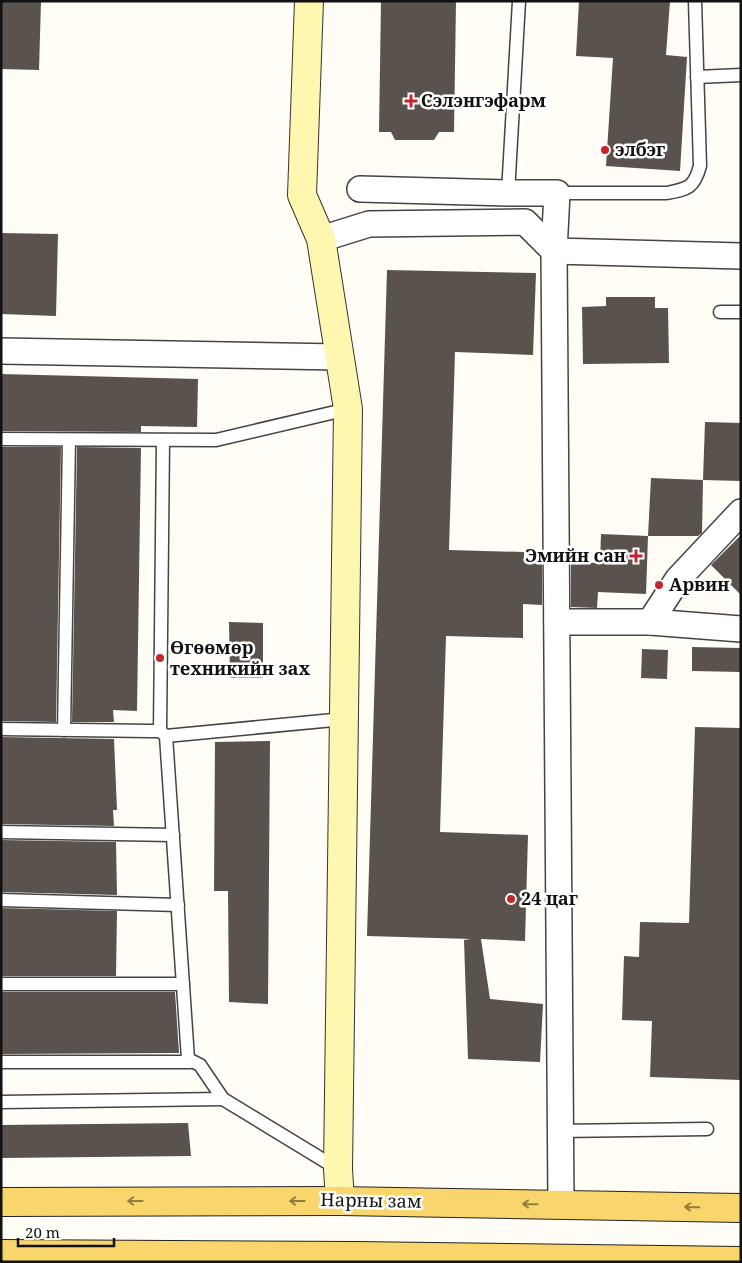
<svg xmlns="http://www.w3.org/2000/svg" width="742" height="1263" font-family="'Noto Serif',serif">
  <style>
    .building { fill: #5a524d }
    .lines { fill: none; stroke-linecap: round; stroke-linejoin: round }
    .lane-casing { stroke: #444; stroke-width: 15 }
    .street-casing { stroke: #444; stroke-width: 28 }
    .secondary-casing { stroke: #333; stroke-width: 30 }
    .primary-casing { stroke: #222; stroke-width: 30 }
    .lane { stroke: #fff; stroke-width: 12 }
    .street { stroke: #fff; stroke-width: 25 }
    .secondary { stroke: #fff6b0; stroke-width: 28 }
    .primary { stroke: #f9d66b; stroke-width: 28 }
    .oneway { stroke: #917d42 }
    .poi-dot { fill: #c4262e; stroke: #fff; stroke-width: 2 }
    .labels { text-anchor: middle; stroke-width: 5; stroke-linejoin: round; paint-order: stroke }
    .poi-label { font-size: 18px; font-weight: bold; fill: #111; stroke: #fff; text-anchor: start }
    .street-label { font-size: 18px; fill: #111; stroke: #fff }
  </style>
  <rect width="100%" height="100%" fill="#fffdf5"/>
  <!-- building -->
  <g class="building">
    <polygon points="1,1 41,1 39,70 1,69"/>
    <polygon points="381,1 456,1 454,132 439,132 434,140 395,140 391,132 379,132"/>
    <polygon points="579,1 670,1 666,55 687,57 680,171 606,166 613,58 576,56"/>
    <polygon points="1,233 58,234 56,316 1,314"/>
    <polygon points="387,270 536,273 533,355 455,352 449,550 524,552 524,559 542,560 542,605 523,604 523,638 446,636 440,832 528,835 525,941 481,939 490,999 543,1004 540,1062 468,1059 464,940 471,939 367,936"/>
    <polygon points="606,297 655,297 655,308 668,308 669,363 583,364 582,307 606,306"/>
    <polygon points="1,374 198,379 197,427 141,426 141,432 1,431"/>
    <polygon points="705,422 741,423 741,481 703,480"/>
    <polygon points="1,447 61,447 56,722 1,721"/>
    <polygon points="77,447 141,448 137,711 113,710 114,722 72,722"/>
    <polygon points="651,478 703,480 702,533 698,536 648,536"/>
    <polygon points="601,534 648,536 646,594 598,592 597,608 571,607 571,562 600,563"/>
    <polygon points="741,535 741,595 711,565"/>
    <polygon points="229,622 263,623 263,678 230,678"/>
    <polygon points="692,647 741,648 741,672 692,671"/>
    <polygon points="642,649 668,650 667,679 641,678"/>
    <polygon points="695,727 741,728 741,1080 650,1077 652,1021 622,1020 624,956 639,957 640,922 689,923"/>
    <polygon points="1,737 114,739 117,810 113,810 114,826 1,824"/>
    <polygon points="270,741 268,1004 229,1002 228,891 214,891 215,742"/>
    <polygon points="1,840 116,842 117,895 1,892"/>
    <polygon points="1,908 117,911 116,976 1,976"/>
    <polygon points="1,992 175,992 179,1053 1,1054"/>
    <polygon points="188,1123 191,1156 1,1158 1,1125"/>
  </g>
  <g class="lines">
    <!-- lane casing -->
    <g class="lane-casing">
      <g id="lane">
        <polyline points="697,77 741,75"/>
        <polyline points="508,193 519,1"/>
        <path d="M 557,193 L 667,193 C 688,189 694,188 700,166 L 695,1"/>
        <polyline points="720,312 741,312"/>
        <polyline points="1,439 216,440 348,409"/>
        <polyline points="1,729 151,731 160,731 166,736 188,1059 200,1065 223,1099 338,1169"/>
        <polyline points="64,730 69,440"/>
        <polyline points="160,731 163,440"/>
        <polyline points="166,736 344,719"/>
        <polyline points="1,832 173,835"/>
        <polyline points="1,900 178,905"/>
        <polyline points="1,984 183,984"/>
        <polyline points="1,1062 190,1062"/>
        <polyline points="1,1102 223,1099"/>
        <polyline points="559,1131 707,1129"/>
      </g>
    </g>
    <!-- street casing -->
    <g class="street-casing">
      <g id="street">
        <polyline points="360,189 508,193 557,193 554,251 561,1204"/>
        <polyline points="321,239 369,224 525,222 554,251 741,256"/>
        <polyline points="1,351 339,357"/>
        <polyline points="557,622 650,622 741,629"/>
        <polyline points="650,622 678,579 741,512"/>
      </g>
    </g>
    <!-- secondary casing -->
    <g class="secondary-casing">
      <polyline id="secondary" points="309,1 302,195 321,239 348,409 338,1169 340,1201"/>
    </g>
    <!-- primary casing -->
    <g class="primary-casing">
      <g id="primary">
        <polyline points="1,1202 340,1201 741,1208"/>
        <polyline points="1,1254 355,1256 741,1261"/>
      </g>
    </g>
    <!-- lane -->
    <use href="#lane" class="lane"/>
    <!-- street -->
    <use href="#street" class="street"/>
    <!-- secondary -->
    <use href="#secondary" class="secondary"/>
    <!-- primary -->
    <use href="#primary" class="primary"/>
  </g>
  <!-- one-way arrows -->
  <defs><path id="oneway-shaft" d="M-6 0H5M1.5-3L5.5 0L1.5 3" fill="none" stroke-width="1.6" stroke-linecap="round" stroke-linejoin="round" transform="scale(1.25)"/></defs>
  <g class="oneway">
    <use href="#oneway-shaft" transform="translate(135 1201) rotate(180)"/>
    <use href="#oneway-shaft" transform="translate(297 1201) rotate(180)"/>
    <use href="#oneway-shaft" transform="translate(530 1204) rotate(-179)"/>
    <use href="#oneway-shaft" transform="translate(692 1207) rotate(-179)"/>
  </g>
  <!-- markers -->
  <g class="poi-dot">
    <path d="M408.5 93.5h5v5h5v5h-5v5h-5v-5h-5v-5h5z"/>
    <circle cx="605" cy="150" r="5"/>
    <path d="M633.5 548.5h5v5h5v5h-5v5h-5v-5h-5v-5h5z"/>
    <circle cx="659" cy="585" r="5"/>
    <circle cx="160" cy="658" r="5"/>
    <circle cx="511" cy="899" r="5"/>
  </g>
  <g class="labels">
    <!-- poi labels -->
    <g class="poi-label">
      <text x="421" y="107">Сэлэнгэфарм</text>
      <text x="615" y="156">элбэг</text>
      <text x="626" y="562" text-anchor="end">Эмийн сан</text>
      <text x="669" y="591">Арвин</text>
      <text x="170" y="654">Өгөөмөр<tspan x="170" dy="21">техникийн зах</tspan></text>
      <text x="521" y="905">24 цаг</text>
    </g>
    <!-- street labels -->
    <g class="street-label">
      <text transform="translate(371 1201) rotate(1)" y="6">Нарны зам</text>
    </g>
  </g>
  <!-- border -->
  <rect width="742" height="1263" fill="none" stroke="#111111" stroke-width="5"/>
  <!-- scale -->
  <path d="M18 1238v8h96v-8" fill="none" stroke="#111111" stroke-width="2.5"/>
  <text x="25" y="1238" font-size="15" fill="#111111" stroke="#ffffff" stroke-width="4" paint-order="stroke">20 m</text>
</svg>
